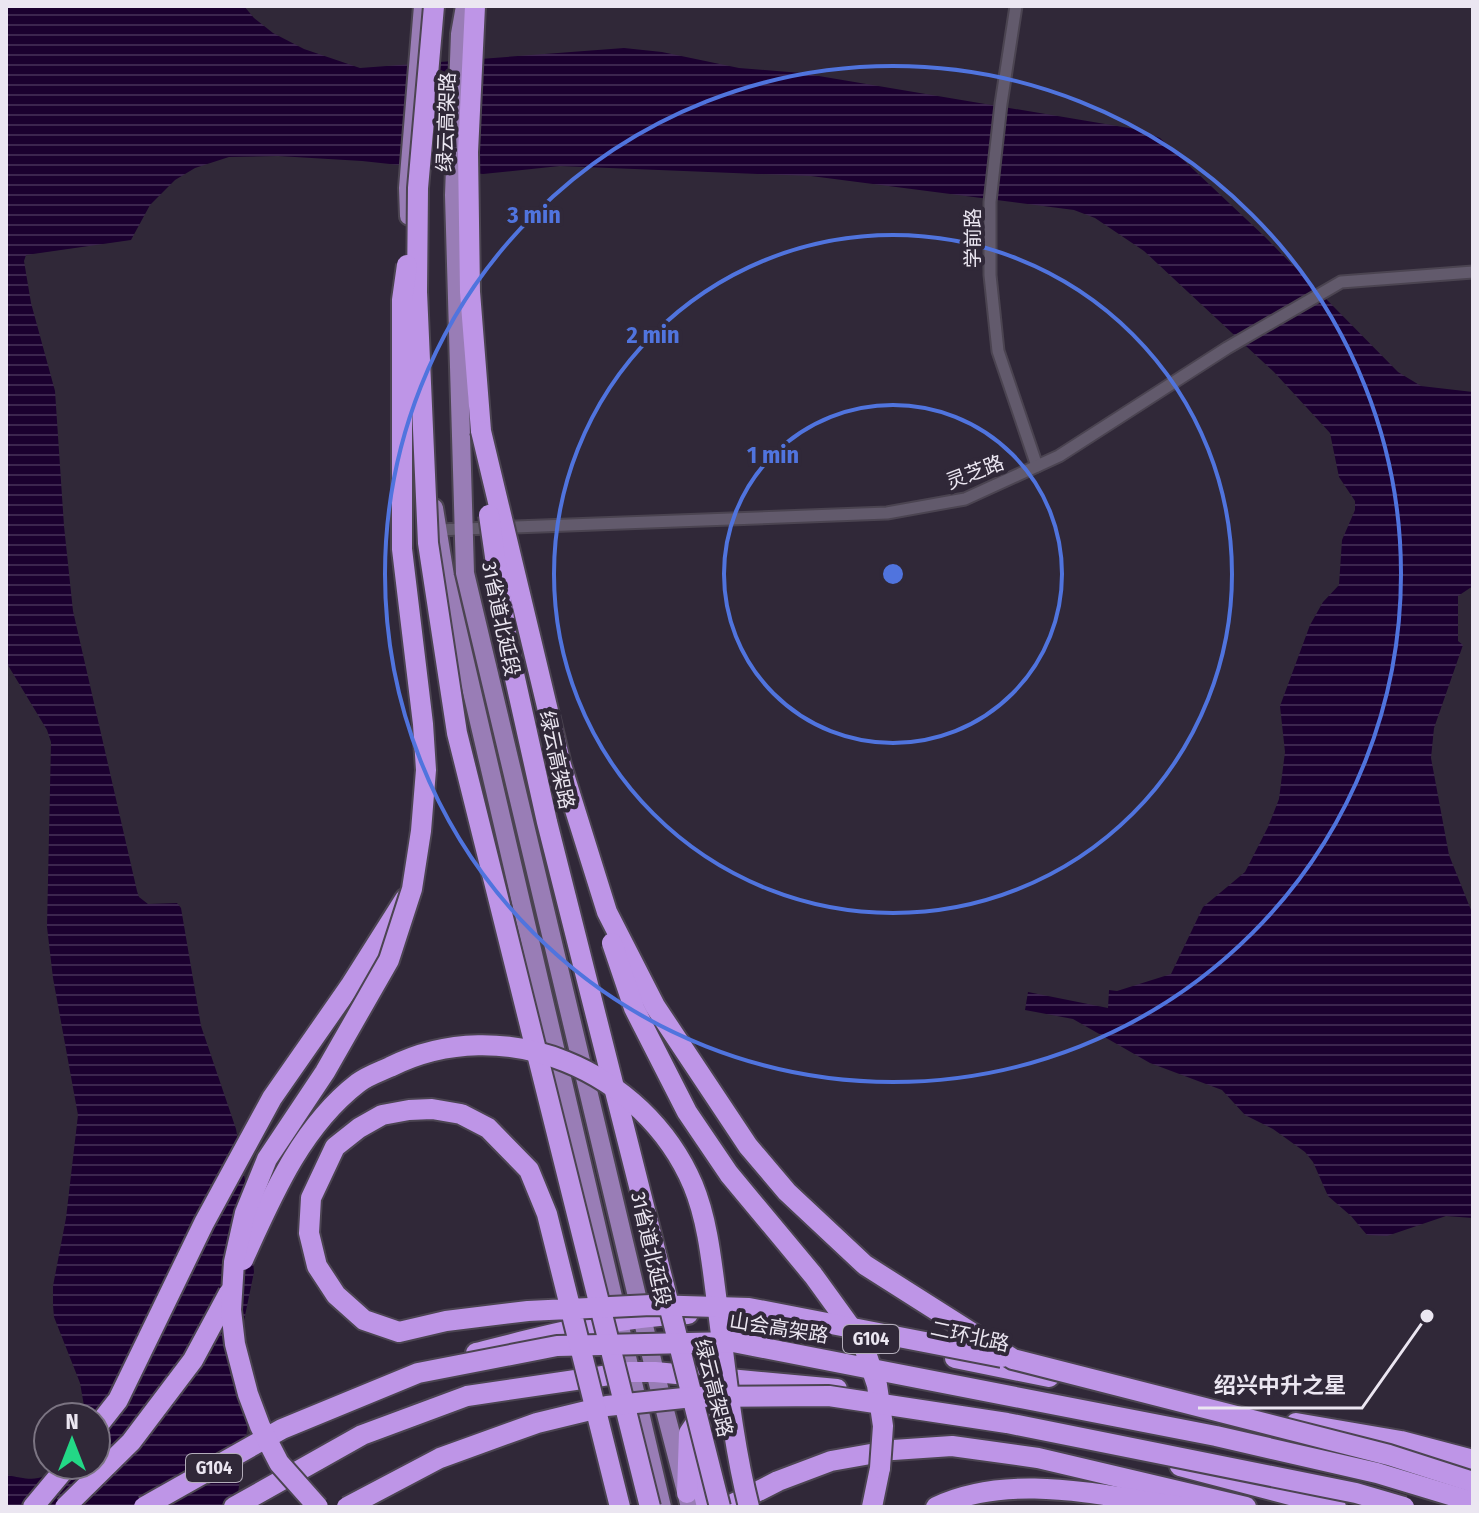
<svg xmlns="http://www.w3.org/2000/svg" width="1479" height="1513" font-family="'Fira Sans Condensed','Noto Sans SC',sans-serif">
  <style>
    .water { fill: url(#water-rules) }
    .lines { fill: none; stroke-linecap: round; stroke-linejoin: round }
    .street-casing { stroke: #4b4451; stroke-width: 15 }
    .primary-casing { stroke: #4b4451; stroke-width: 22 }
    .highway-casing { stroke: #4b4451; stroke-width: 24 }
    .street { stroke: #625a6c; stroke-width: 11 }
    .primary { stroke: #997db6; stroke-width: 18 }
    .highway { stroke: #be95e7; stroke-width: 20 }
    .highway-bridge-casing { stroke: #4b4451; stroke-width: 24; stroke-linecap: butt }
    .highway-bridge { stroke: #be95e7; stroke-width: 20 }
    .ring { fill: none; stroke: #5074de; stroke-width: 4 }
    .labels { text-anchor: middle; stroke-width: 8; stroke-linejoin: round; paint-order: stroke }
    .shield { fill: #302838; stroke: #b3adba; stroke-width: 2 }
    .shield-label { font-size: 18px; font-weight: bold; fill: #ebe6f1 }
    .street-label { font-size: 20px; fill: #ebe6f1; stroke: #302838 }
    .centre { fill: #5074de; stroke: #302838; stroke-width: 4 }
    .ring-label { font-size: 24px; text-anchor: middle; font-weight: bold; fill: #5074de; stroke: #302838; stroke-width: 8; stroke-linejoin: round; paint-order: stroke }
    .leader { fill: none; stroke: #ebe6f1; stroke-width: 3 }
    .callout-dot { fill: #ebe6f1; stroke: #302838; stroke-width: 3 }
    .callout-label { font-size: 22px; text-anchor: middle; font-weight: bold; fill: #ebe6f1; stroke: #302838; stroke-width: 8; stroke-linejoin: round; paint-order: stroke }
  </style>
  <defs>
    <pattern id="water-rules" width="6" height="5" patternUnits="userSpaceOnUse" patternTransform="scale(2)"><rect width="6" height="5" fill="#1b002f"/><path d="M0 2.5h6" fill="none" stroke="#3c254e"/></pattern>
  </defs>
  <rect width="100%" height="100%" fill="#302838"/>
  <!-- water -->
  <path class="water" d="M 6,6 L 244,6 L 254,18 L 273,33 L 304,49 L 360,68 L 624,48 L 662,52 L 739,68 L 801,73 L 1135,129 L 1160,138 L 1264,236 L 1398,372 L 1421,386 L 1473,392 L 1473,586 L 1458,596 L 1458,641 L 1463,645 L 1434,728 L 1431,758 L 1449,855 L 1473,915 L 1473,1218 L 1446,1216 L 1387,1236 L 1367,1235 L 1351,1216 L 1328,1196 L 1313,1162 L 1305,1152 L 1273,1129 L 1245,1115 L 1222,1090 L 1150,1063 L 1073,1019 L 1025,1010 L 1028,992 L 1108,1008 L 1109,990 L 1117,991 L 1171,974 L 1203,907 L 1245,872 L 1268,827 L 1279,799 L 1285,752 L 1280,706 L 1310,625 L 1323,602 L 1339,585 L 1342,540 L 1355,510 L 1355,501 L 1339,477 L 1330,433 L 1274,372 L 1144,251 L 1095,218 L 1074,210 L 811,176 L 560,166 L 483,174 L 362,161 L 278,156 L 229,157 L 195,168 L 175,180 L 150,205 L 131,240 L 26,255 L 24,261 L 31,303 L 55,391 L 64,526 L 73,611 L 137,891 L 139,897 L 148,904 L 177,903 L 181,908 L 201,1026 L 236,1129 L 246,1186 L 254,1272 L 241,1335 L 251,1402 L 236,1507 L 6,1507 L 6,1475 C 29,1479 41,1484 58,1465 L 96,1465 L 96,1417 L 86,1417 L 80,1383 L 54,1317 L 53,1305 L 53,1286 L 66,1218 L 78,1115 L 53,978 L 47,927 L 51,742 L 47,730 L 6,662 Z"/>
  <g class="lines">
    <!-- street casing -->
    <g class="street-casing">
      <g id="street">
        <polyline points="1016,6 1001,104 990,202 990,275 998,351 1037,466"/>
        <polyline points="437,530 887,513 965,499 1059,456 1227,348 1341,282 1473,272"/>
      </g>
    </g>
    <!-- primary casing -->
    <g class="primary-casing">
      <g id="primary">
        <polyline points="465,6 460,34 454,195 465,573 655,1372 690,1507"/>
        <polyline points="409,216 408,188 423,6"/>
        <polyline points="434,508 445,576 662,1507"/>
      </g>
    </g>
    <!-- highway casing -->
    <g class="highway-casing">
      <g id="highway">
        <polyline points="475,6 468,152 470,292 481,431"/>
        <path d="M 476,1353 C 547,1335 615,1317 688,1314"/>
        <polyline points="955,1358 1049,1377"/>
        <polyline points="1296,1423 1401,1441 1473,1460"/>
        <polyline points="96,1428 118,1400 204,1223 272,1098 350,986 405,899"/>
        <polyline points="695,1456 707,1507"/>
        <polyline points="1180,1466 1336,1507"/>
        <polyline points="687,1493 689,1433 705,1409"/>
        <polyline points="33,1507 68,1465"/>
        <polyline points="234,1507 362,1435 467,1396 630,1372 655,1372 837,1389"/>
        <polyline points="727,1507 778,1481 831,1461 893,1450 952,1446 1038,1458 1246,1507"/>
        <polyline points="872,1507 880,1468"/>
        <path d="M 936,1507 C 1012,1471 1105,1497 1185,1507"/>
      </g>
    </g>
    <!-- street -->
    <use href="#street" class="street"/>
    <!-- primary -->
    <use href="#primary" class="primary"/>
    <!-- highway -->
    <use href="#highway" class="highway"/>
    <!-- highway-bridge casing -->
    <g class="highway-bridge-casing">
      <g id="highway-bridge">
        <polyline points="434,6 418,188 417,292 428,543 457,733 650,1507"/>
        <polyline points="481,431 561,765 607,912 655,1006 748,1146 787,1192 865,1265 1013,1359 1389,1455 1473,1482"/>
        <polyline points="489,515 508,647 547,822 720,1507"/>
        <polyline points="612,943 634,1008 687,1112 729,1174 813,1275 863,1344 877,1385 883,1426 880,1468"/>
        <path d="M 243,1260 C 272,1196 301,1127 358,1083 C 367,1076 379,1072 390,1067 C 503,1010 644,1070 693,1185 C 708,1221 712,1265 717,1303 C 726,1371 732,1440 749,1507"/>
        <polyline points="65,1507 131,1442 193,1360 229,1293"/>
        <polyline points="144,1507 282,1429 418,1373 557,1346 733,1342 1216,1436 1377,1473 1473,1502"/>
        <polyline points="318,1507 279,1463 260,1426 248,1394 235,1344 231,1310 234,1262 245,1213 267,1159 325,1072 389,960 412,889 421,831 426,770 423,724 402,549 402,300 407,265"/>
        <polyline points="347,1507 440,1458 537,1423 607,1406 693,1397 829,1396 1007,1423 1356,1493 1404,1507"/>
        <polyline points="620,1507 547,1214 529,1170 488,1128 461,1114 432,1109 409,1110 382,1115 359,1128 335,1147 311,1198 309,1233 317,1266 336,1295 364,1320 399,1332 446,1321 528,1311 651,1305 749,1308 1002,1357"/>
      </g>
    </g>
    <!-- highway-bridge -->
    <use href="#highway-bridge" class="highway-bridge"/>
  </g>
  <!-- distance rings -->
  <g class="ring">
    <circle cx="893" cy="574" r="169"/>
    <circle cx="893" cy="574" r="339"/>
    <circle cx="893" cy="574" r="508"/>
  </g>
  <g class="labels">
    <!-- shield labels -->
    <g class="shield">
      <rect x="843" y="1325" width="56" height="28" rx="6"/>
      <rect x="186" y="1454" width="56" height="28" rx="6"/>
    </g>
    <g class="shield-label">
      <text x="871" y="1345">G104</text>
      <text x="214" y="1474">G104</text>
    </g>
    <!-- street labels -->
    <g class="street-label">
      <text transform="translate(446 122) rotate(-88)" y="7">绿云高架路</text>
      <text transform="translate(973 238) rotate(-90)" y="7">学前路</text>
      <text transform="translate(975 472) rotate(-21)" y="7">灵芝路</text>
      <text transform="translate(501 619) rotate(78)" y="7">31省道北延段</text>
      <text transform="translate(557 760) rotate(78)" y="7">绿云高架路</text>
      <text transform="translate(651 1249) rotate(77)" y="7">31省道北延段</text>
      <text transform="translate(779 1328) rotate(9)" y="7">山会高架路</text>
      <text transform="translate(970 1336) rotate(12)" y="7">二环北路</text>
      <text transform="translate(714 1388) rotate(76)" y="7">绿云高架路</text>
    </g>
  </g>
  <circle cx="893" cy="574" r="12" class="centre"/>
  <g class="ring-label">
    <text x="534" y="223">3 min</text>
    <text x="653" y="343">2 min</text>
    <text x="773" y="463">1 min</text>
  </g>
  <!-- callouts -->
  <path class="leader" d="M1427 1316L1362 1408H1198"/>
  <circle class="callout-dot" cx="1427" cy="1316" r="8"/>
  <g class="callout-label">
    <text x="1280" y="1393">绍兴中升之星</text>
  </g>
  <!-- border -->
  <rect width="1479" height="1513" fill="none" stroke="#ebe6f1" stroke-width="16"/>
  <!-- north arrow -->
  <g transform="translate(72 1441)"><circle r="38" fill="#302838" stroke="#7b7482" stroke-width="2"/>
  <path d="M0-6L14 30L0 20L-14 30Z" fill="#23d886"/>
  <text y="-12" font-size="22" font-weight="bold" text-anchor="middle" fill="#ebe6f1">N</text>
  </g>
</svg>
